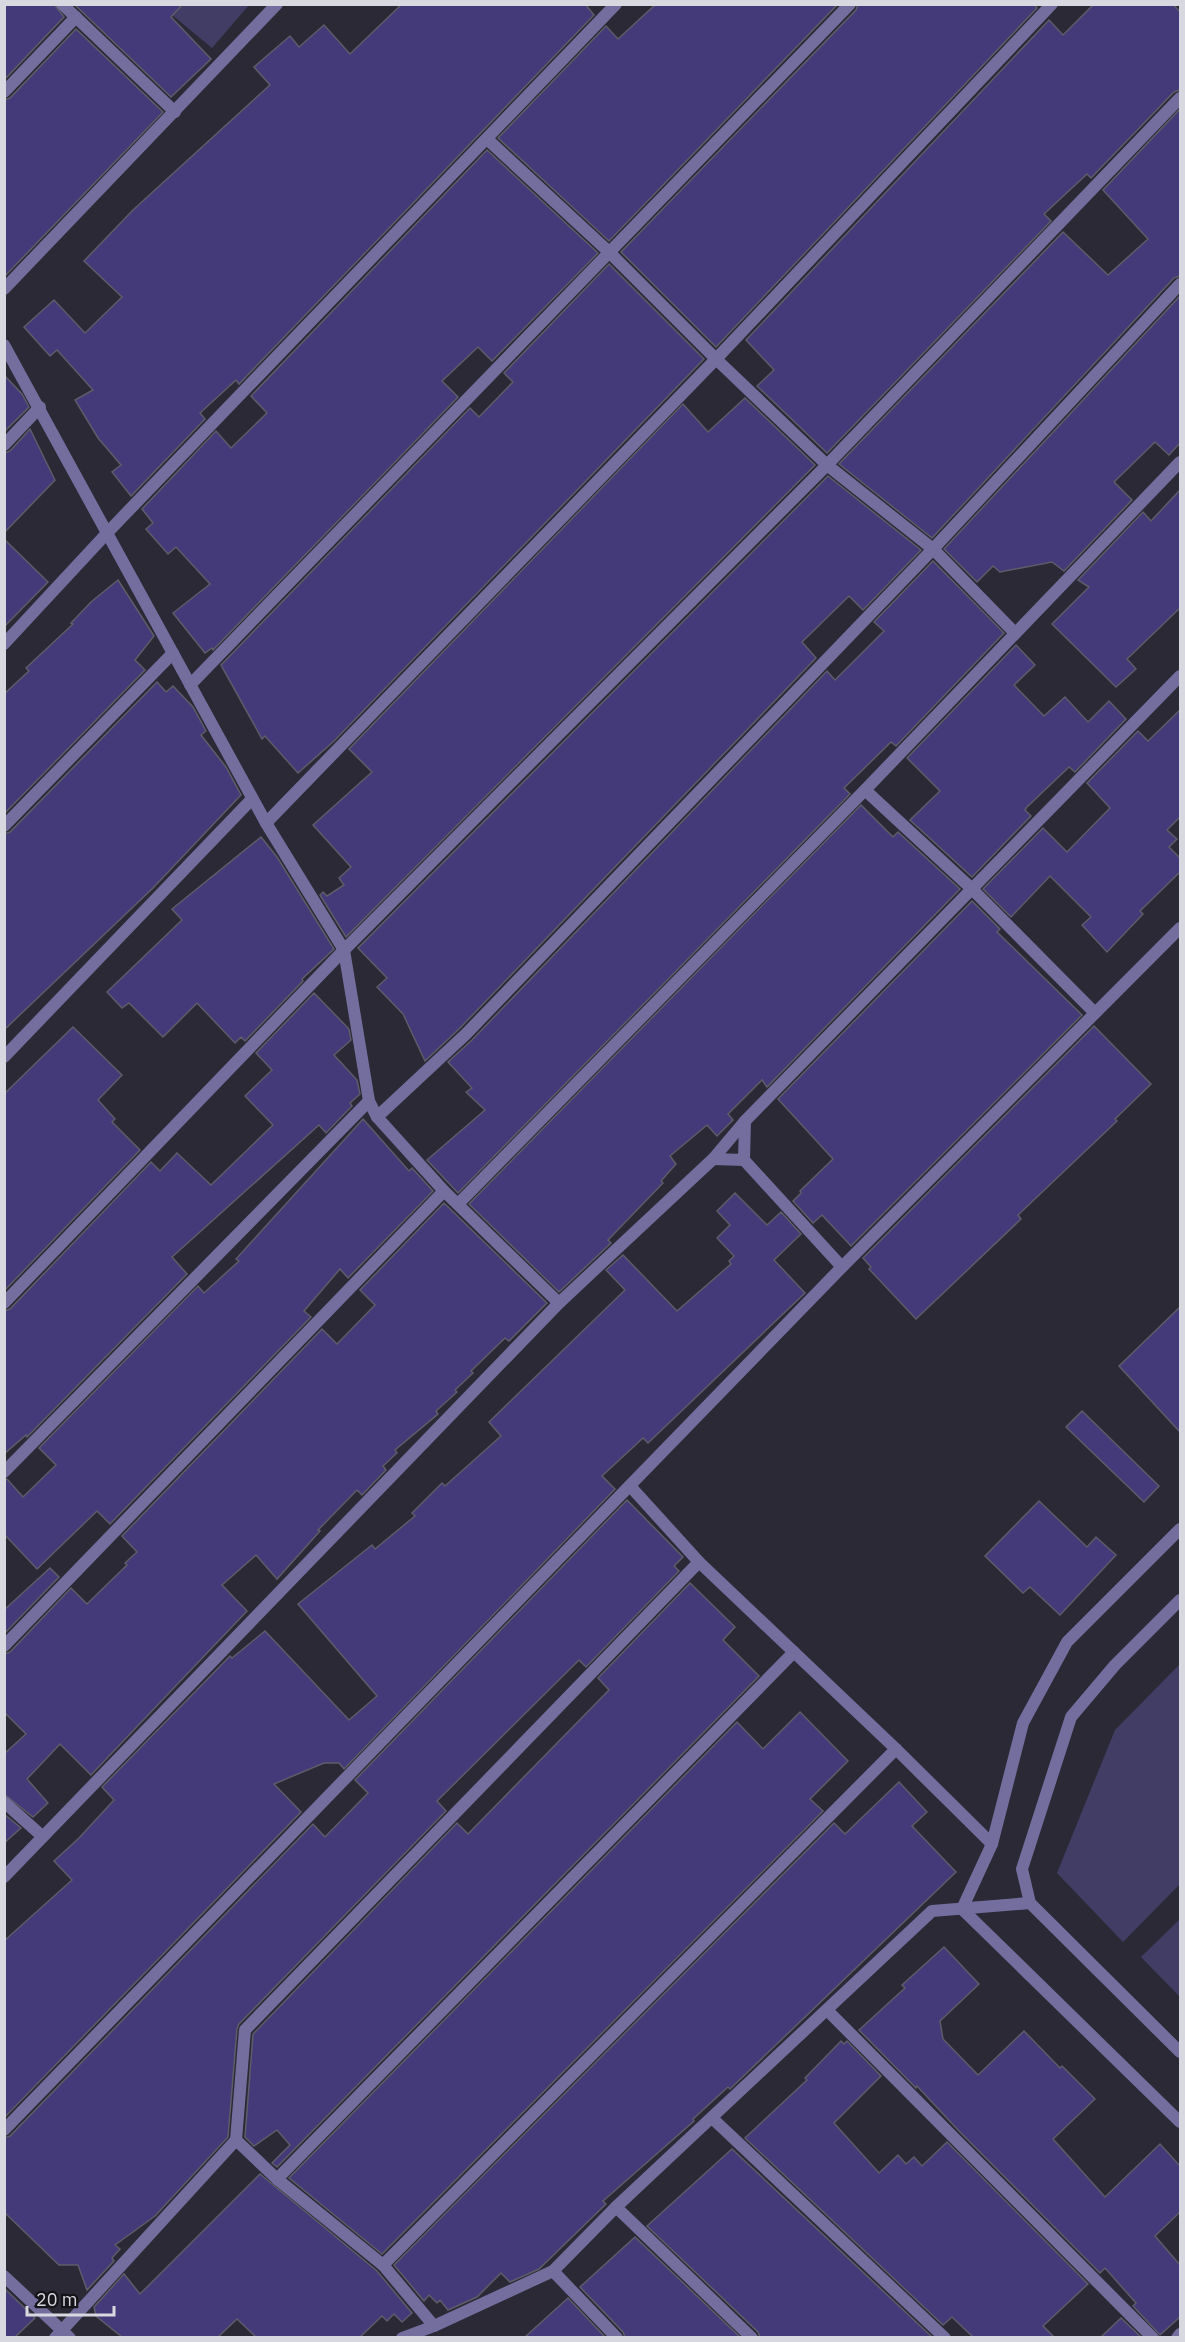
<svg xmlns="http://www.w3.org/2000/svg" width="1185" height="2342" font-family="'IBM Plex Sans',sans-serif">
  <style>
    .green { fill: #423d65 }
    .building { fill: #453a79; stroke: #5d5c69; stroke-width: 1.5 }
    .lines { fill: none; stroke-linecap: round; stroke-linejoin: round }
    .street { stroke: #736e9e; stroke-width: 12 }
  </style>
  <rect width="100%" height="100%" fill="#2a2935"/>
  <!-- green -->
  <g class="green">
    <polygon points="160,5 249,5 212,48"/>
    <polygon points="1180,1664 1180,1884 1123,1942 1057,1873 1115,1730"/>
    <polygon points="1180,1919 1180,1997 1141,1957"/>
  </g>
  <!-- building -->
  <g class="building">
    <polygon points="4,4 54,4 64,17 4,80"/>
    <polygon points="74,4 183,4 171,17 211,59 171,97"/>
    <polygon points="402,4 585,4 594,15 239,384 236,380 200,413 205,419 131,496 112,472 121,465 98,438 75,400 93,390 57,350 50,356 24,327 54,300 85,333 122,297 84,261 133,210 270,85 254,67 290,36 299,47 324,25 350,54"/>
    <polygon points="656,4 838,4 609,241 498,138 606,26 618,39"/>
    <polygon points="858,4 1034,4 1037,8 716,347 621,252 856,10"/>
    <polygon points="1094,4 1173,4 1180,12 1180,90 1174,92 1091,178 1087,174 1044,214 1051,221 827,453 757,386 774,370 746,340 1049,20 1063,35"/>
    <polygon points="76,29 163,112 4,277 4,100 10,98"/>
    <polygon points="1180,109 1180,276 1174,278 932,538 839,464 1063,232 1108,275 1148,239 1103,190"/>
    <polygon points="487,150 598,253 492,361 478,347 442,381 458,397 213,650 212,648 205,653 173,613 210,584 176,547 168,554 146,529 153,523 142,509 216,431 231,448 267,413 251,396"/>
    <polygon points="609,264 704,359 334,741 298,773 265,736 262,739 221,665 470,408 479,417 513,382 504,373"/>
    <polygon points="1180,296 1180,443 1169,455 1155,442 1114,482 1132,500 1064,571 1052,562 1000,572 993,566 977,582 944,549"/>
    <polygon points="4,375 22,394 29,407 4,432"/>
    <polygon points="745,398 815,465 346,937 320,895 323,892 327,896 344,885 339,878 351,867 313,825 372,772 349,749 683,404 708,432"/>
    <polygon points="30,429 55,480 4,533 4,453 10,451"/>
    <polygon points="828,476 921,550 863,610 849,596 802,642 816,658 460,1028 425,1061 403,1014 377,987 387,978 358,948"/>
    <polygon points="1180,490 1180,608 1127,659 1136,669 1116,687 1052,624 1089,587 1078,580 1143,512 1151,521"/>
    <polygon points="4,539 48,582 4,627"/>
    <polygon points="933,561 1004,633 896,746 891,742 844,788 850,794 458,1193 427,1160 485,1110 466,1092 472,1088 448,1062 472,1040 827,671 835,680 884,631 874,622"/>
    <polygon points="118,580 154,636 135,660 145,670 4,814 4,694 29,671 26,668 73,624 71,623 91,602"/>
    <polygon points="1016,645 1035,665 1014,685 1044,716 1065,697 1088,722 1109,701 1126,719 1075,772 1069,767 1027,807 1025,810 1031,816 972,877 910,820 940,791 907,758"/>
    <polygon points="157,682 166,692 173,686 193,707 206,731 201,735 226,767 241,795 153,888 4,1030 4,834 10,832"/>
    <polygon points="1180,710 1180,817 1167,830 1177,839 1169,847 1180,858 1180,872 1140,911 1143,914 1107,952 1082,925 1091,917 1050,876 1011,917 983,889 1043,828 1067,852 1110,808 1087,783 1138,731 1148,741"/>
    <polygon points="861,805 893,837 898,832 960,889 767,1087 762,1080 728,1114 733,1120 717,1136 707,1125 670,1156 676,1164 661,1181 663,1183 608,1240 611,1243 559,1292 469,1204"/>
    <polygon points="261,837 277,857 334,949 302,979 303,981 245,1041 241,1037 235,1043 197,1003 163,1037 129,1003 122,1008 107,992 182,920 172,909"/>
    <polygon points="972,901 1000,929 997,932 1082,1015 851,1246 822,1215 813,1223 793,1201 801,1193 800,1191 833,1159 778,1099"/>
    <polygon points="314,993 349,1029 351,1040 334,1055 357,1080 360,1094 350,1103 352,1106 326,1133 319,1125 172,1257 187,1274 27,1437 26,1435 4,1454 4,1311 10,1309 151,1162 160,1171 177,1153 211,1185 273,1125 245,1096 272,1070 256,1053"/>
    <polygon points="1094,1026 1151,1084 1115,1119 1117,1121 1018,1215 1021,1219 916,1319 869,1269 871,1267 863,1258"/>
    <polygon points="73,1027 122,1075 98,1100 115,1119 112,1122 140,1150 4,1291 4,1094"/>
    <polygon points="363,1119 409,1171 412,1168 433,1191 348,1278 340,1269 304,1311 311,1317 110,1524 97,1511 37,1569 4,1534 4,1480 7,1479 23,1497 56,1465 39,1448 198,1286 204,1293 239,1261 236,1259"/>
    <polygon points="735,1193 767,1225 781,1212 801,1234 774,1260 805,1293 648,1443 643,1438 602,1476 615,1489 344,1769 339,1763 324,1763 274,1784 301,1812 4,2118 4,1941 72,1880 54,1861 79,1838 114,1800 102,1787 230,1656 232,1658 265,1631 349,1720 377,1696 298,1604 372,1545 375,1549 415,1516 412,1513 442,1483 445,1486 501,1436 489,1422 625,1290 606,1270 623,1255 677,1311 731,1264 729,1261 734,1256 717,1238 730,1225 717,1211"/>
    <polygon points="444,1203 547,1303 509,1341 505,1338 471,1371 473,1373 455,1390 457,1392 436,1411 438,1414 395,1450 397,1453 383,1466 386,1470 362,1495 357,1490 318,1530 320,1531 277,1579 256,1555 222,1585 247,1611 91,1775 60,1744 27,1779 48,1803 33,1817 4,1794 4,1754 26,1734 4,1712 4,1654 10,1652 71,1588 87,1604 127,1565 125,1563 137,1552 122,1536 322,1329 337,1344 375,1305 360,1290"/>
    <polygon points="1180,1307 1180,1432 1119,1366"/>
    <polygon points="1082,1411 1159,1486 1144,1502 1066,1427"/>
    <polygon points="627,1500 683,1557 674,1566 679,1571 586,1667 579,1660 437,1801 446,1811 239,2024 237,2029 228,2137 155,2216 115,2245 120,2249 112,2258 114,2261 87,2290 78,2265 59,2265 4,2212 4,2138 10,2136 313,1824 325,1837 368,1793 355,1780"/>
    <polygon points="1039,1501 1087,1547 1096,1537 1116,1555 1060,1615 1030,1587 1023,1593 985,1556"/>
    <polygon points="50,1568 59,1577 4,1634 4,1610"/>
    <polygon points="690,1583 735,1627 723,1640 759,1676 277,2167 272,2163 290,2145 277,2130 254,2146 245,2137 253,2034 457,1823 468,1834 609,1690 598,1678"/>
    <polygon points="800,1712 848,1761 810,1799 823,1811 382,2254 289,2178 737,1722 763,1749"/>
    <polygon points="899,1782 927,1812 912,1826 956,1872 730,2089 728,2087 693,2119 694,2121 603,2201 606,2204 539,2269 510,2282 501,2273 477,2297 448,2310 440,2300 437,2303 429,2295 424,2301 394,2265 834,1823 845,1834"/>
    <polygon points="4,1814 21,1828 4,1843"/>
    <polygon points="944,1947 979,1984 940,2021 943,2039 978,2075 1024,2031 1060,2068 1062,2066 1095,2099 1053,2139 1105,2197 1160,2144 1180,2166 1180,2212 1155,2236 1180,2265 1180,2317 1160,2335 1133,2306 1136,2303 1105,2268 1100,2273 959,2131 917,2086 916,2088 859,2030 905,1988 902,1985"/>
    <polygon points="841,2041 844,2044 847,2041 881,2076 834,2123 879,2173 898,2155 906,2164 914,2157 922,2166 947,2142 1088,2284 1043,2326 1054,2337 973,2337 952,2317 943,2325 745,2138 807,2080 805,2078"/>
    <polygon points="732,2149 932,2337 760,2337 758,2332 647,2226"/>
    <polygon points="260,2174 377,2271 412,2313 402,2322 394,2314 387,2321 382,2316 360,2337 256,2337 237,2319 218,2337 122,2337 96,2316 94,2307 124,2274 140,2294"/>
    <polygon points="635,2237 740,2337 625,2337 623,2332 580,2287"/>
    <polygon points="4,2288 35,2318 15,2337 4,2337"/>
    <polygon points="568,2298 605,2337 525,2337"/>
    <polygon points="1121,2318 1141,2337 1101,2337"/>
  </g>
  <g class="lines">
    <!-- street -->
    <g class="street">
      <polyline points="62,4 175,112"/>
      <polyline points="4,92 76,17"/>
      <polyline points="487,139 609,252 716,359 827,465 933,549 1015,633"/>
      <polyline points="4,289 277,4"/>
      <polyline points="4,345 266,823 344,950 369,1101 377,1117 444,1191 559,1303"/>
      <polyline points="4,445 40,407"/>
      <polyline points="4,644 108,532 616,4"/>
      <polyline points="190,685 850,4"/>
      <polyline points="865,790 971,888 1095,1013"/>
      <polyline points="266,823 716,359 1052,4"/>
      <polyline points="4,826 173,653"/>
      <polyline points="4,1057 252,799"/>
      <polyline points="377,1117 466,1034 933,549 1180,284"/>
      <polyline points="713,1159 745,1121"/>
      <polyline points="744,1160 842,1267"/>
      <polyline points="458,1204 865,790 1180,462"/>
      <polyline points="4,1303 344,950 827,465 1180,98"/>
      <polyline points="4,1472 369,1101"/>
      <polyline points="630,1486 699,1562 896,1749 992,1844"/>
      <polyline points="1180,1529 1067,1642 1023,1723 992,1844 962,1909 1180,2122"/>
      <polyline points="1180,1600 1115,1665 1071,1717 1022,1869 1030,1903 1180,2052"/>
      <polyline points="4,1646 444,1191"/>
      <polyline points="4,1802 42,1836"/>
      <polyline points="4,1877 559,1303 713,1159 744,1160 745,1121 1180,676"/>
      <polyline points="827,2010 1153,2338"/>
      <polyline points="712,2118 945,2338"/>
      <polyline points="4,2130 842,1267 1180,928"/>
      <polyline points="236,2140 277,2179 383,2265 434,2326"/>
      <polyline points="277,2179 794,1652"/>
      <polyline points="616,2207 752,2338"/>
      <polyline points="383,2265 896,1749"/>
      <polyline points="553,2271 617,2338"/>
      <polyline points="4,2276 70,2338"/>
      <polyline points="55,2338 236,2140 245,2030 699,1562"/>
      <polyline points="402,2338 434,2326 553,2271 616,2207 932,1911 1030,1903"/>
      <polyline points="1177,2338 1180,2334"/>
    </g>
  </g>
  <!-- border -->
  <rect width="1185" height="2342" fill="none" stroke="#d8d8e0" stroke-width="12"/>
  <!-- scale -->
  <path d="M27 2306v9h87v-9" fill="none" stroke="#d8d8e0" stroke-width="3"/>
  <text x="36" y="2306" font-size="18" fill="#d8d8e0" stroke="#131318" stroke-width="4.5" paint-order="stroke">20 m</text>
</svg>
